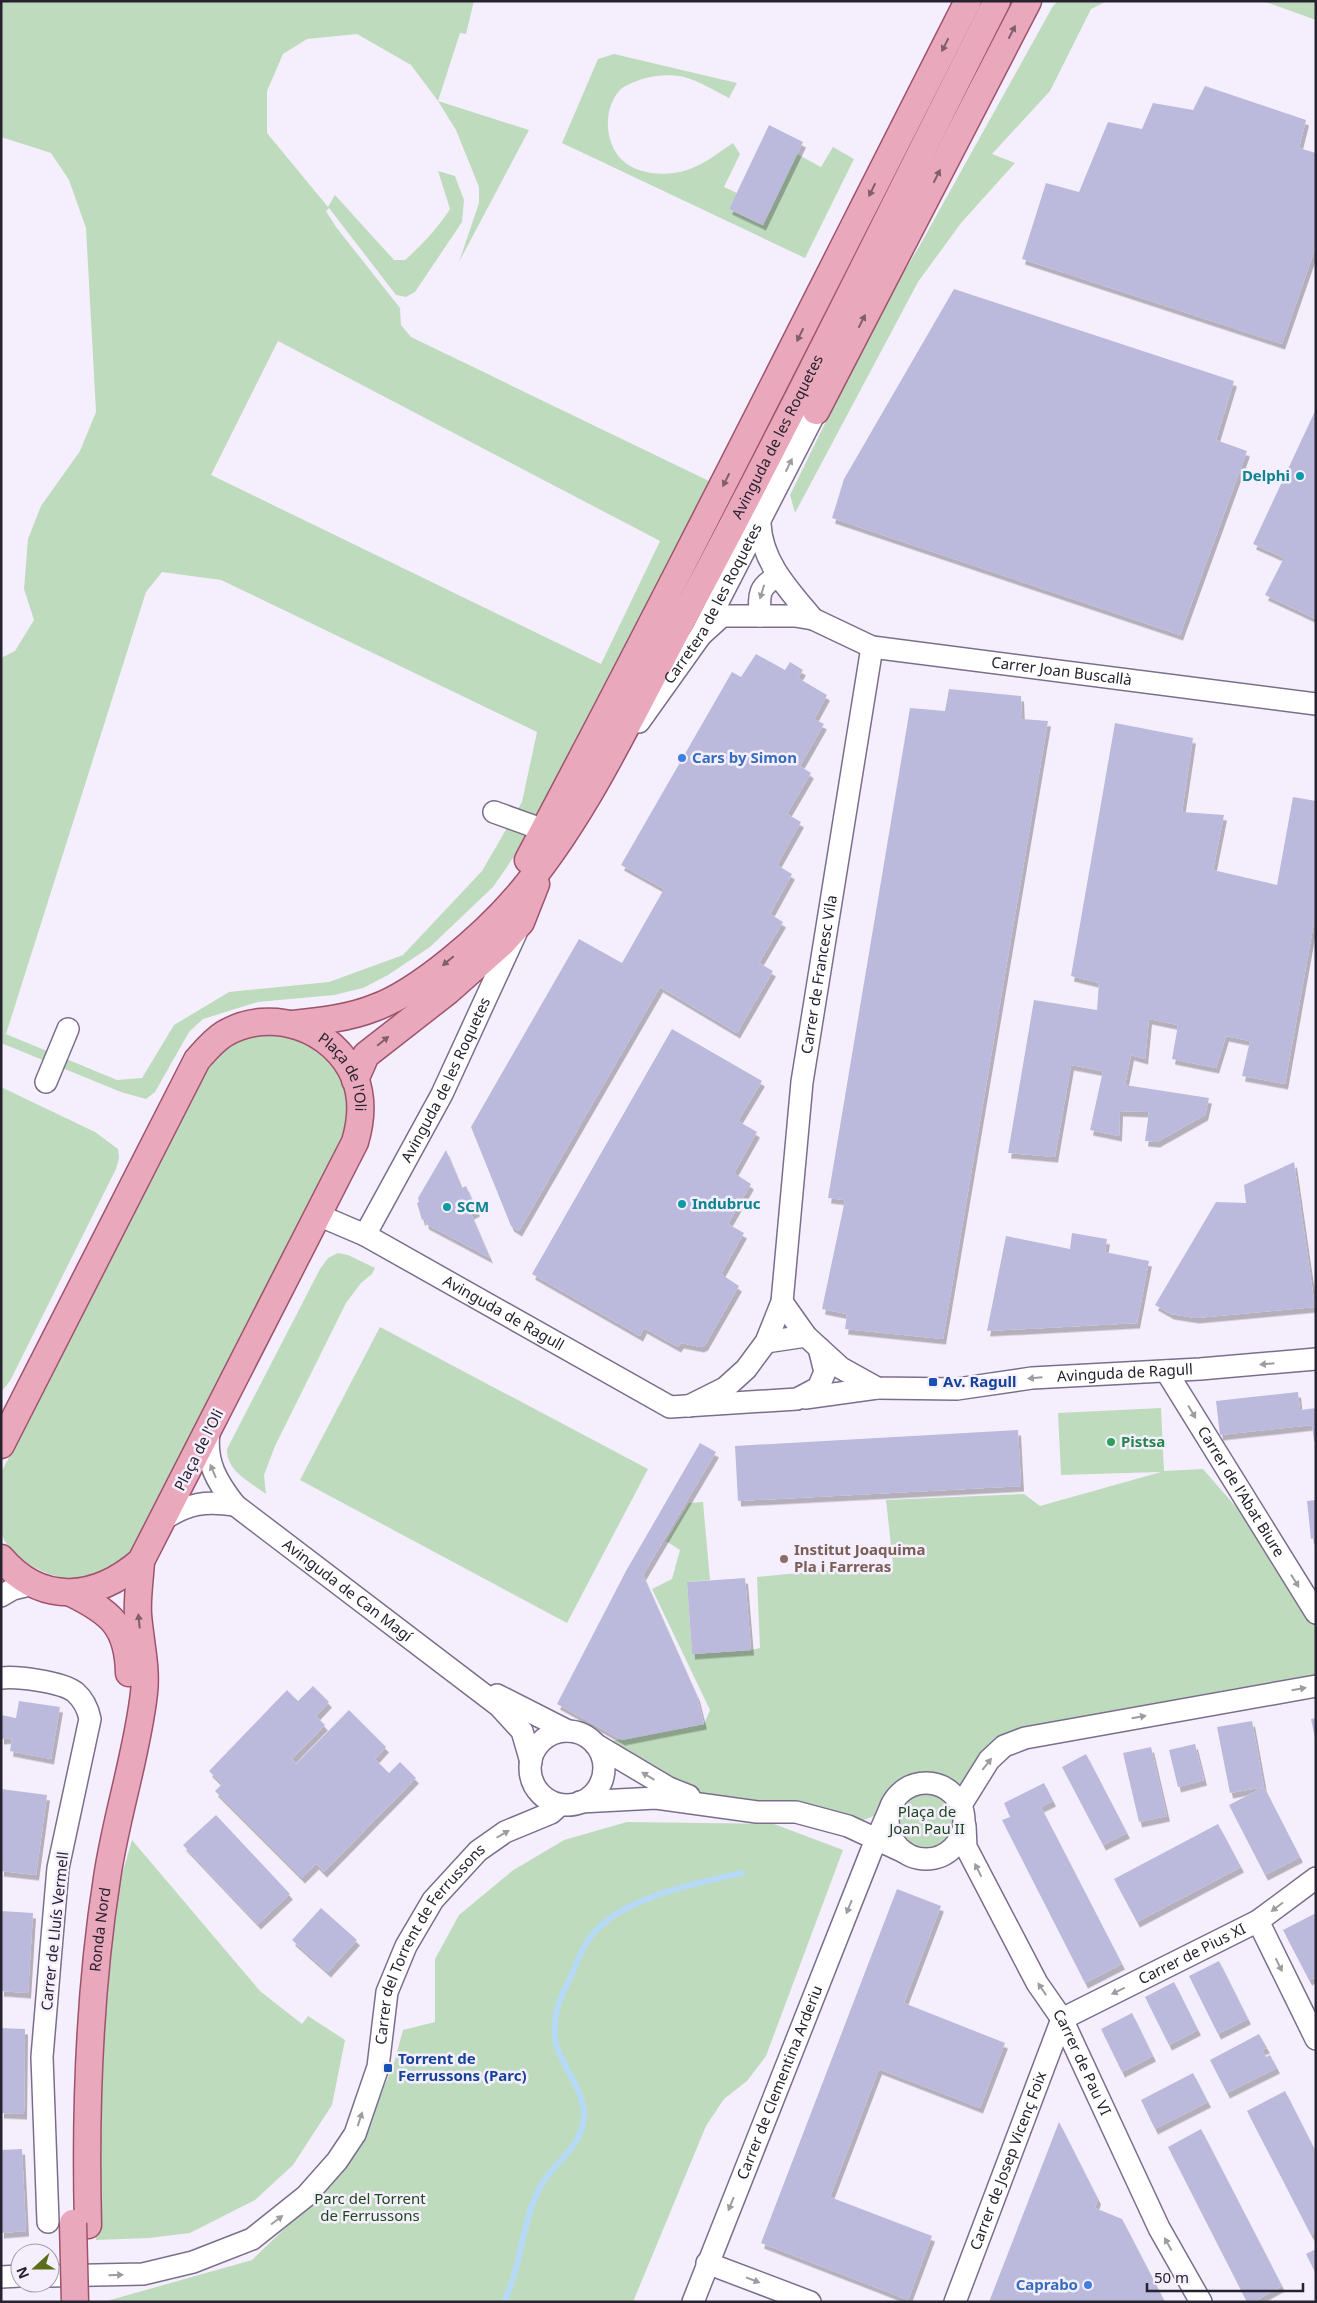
<svg xmlns="http://www.w3.org/2000/svg" width="1317" height="2303" font-family="'Noto Sans',sans-serif">
  <style>
    .green { fill: #bfdbbe; fill-rule: evenodd }
    .lines { fill: none; stroke-linecap: round; stroke-linejoin: round }
    .stream { stroke: #b6daf5; stroke-width: 6 }
    .building { fill: #bbbadd; filter: url(#shadow) }
    .minor-casing { stroke: #7b6e8d; stroke-width: 24 }
    .major-casing { stroke: #9d536d; stroke-width: 29 }
    .minor { stroke: #fff; stroke-width: 21 }
    .major { stroke: #eaa8bc; stroke-width: 26 }
    .major-bridge-casing { stroke: #9d536d; stroke-width: 29; stroke-linecap: butt }
    .major-bridge { stroke: #eaa8bc; stroke-width: 26 }
    .oneway { fill: #7f5e6e }
    .oneway2 { fill: #9e9ca1 }
    .culture-dot { fill: #0f9aa8; stroke: #f5effd; stroke-width: 2 }
    .shop-dot { fill: #3f7fe0; stroke: #f5effd; stroke-width: 2 }
    .transit-dot { fill: #1a4fb4; stroke: #f5effd; stroke-width: 2 }
    .leisure-dot { fill: #2e9e5b; stroke: #f5effd; stroke-width: 2 }
    .education-dot { fill: #8d6e63; stroke: #f5effd; stroke-width: 2 }
    .labels { text-anchor: middle; stroke-width: 5; stroke-linejoin: round; paint-order: stroke }
    .street-label { font-size: 15px; fill: #27222f; stroke: #f5effd }
    .culture-label { font-size: 15px; font-weight: bold; fill: #0d838f; stroke: #f5effd; text-anchor: start }
    .shop-label { font-size: 15px; font-weight: bold; fill: #366cbe; stroke: #f5effd; text-anchor: start }
    .transit-label { font-size: 15px; font-weight: bold; fill: #164399; stroke: #f5effd; text-anchor: start }
    .leisure-label { font-size: 15px; font-weight: bold; fill: #27864d; stroke: #f5effd; text-anchor: start }
    .education-label { font-size: 15px; font-weight: bold; fill: #785e54; stroke: #f5effd; text-anchor: start }
    .park-label { font-size: 15px; fill: #1d471d; stroke: #f5effd }
  </style>
  <defs>
    <filter id="shadow"><feDropShadow dx="3" dy="5.5" stdDeviation="0" flood-color="#0004"/></filter>
  </defs>
  <rect width="100%" height="100%" fill="#f5effd"/>
  <!-- green -->
  <g class="green">
    <path d="M 1,1 L 474,1 L 466,34 L 460,33 L 438,101 L 529,130 L 459,262 L 479,203 L 479,187 L 456,130 L 438,101 L 411,65 L 357,34 L 307,39 L 283,54 L 267,91 L 267,133 L 328,207 L 335,195 L 394,260 L 405,260 C 423,244 437,229 450,209 L 438,171 L 455,176 L 464,200 L 462,222 L 415,292 L 406,297 L 396,295 L 329,208 L 326,211 L 336,227 L 400,308 L 401,325 L 411,337 L 711,482 L 614,672 L 520,848 L 493,887 L 430,947 L 388,975 L 363,988 L 334,995 L 258,1002 L 203,1019 L 189,1032 L 155,1092 L 146,1099 L 121,1092 L 1,1043 L 1,658 L 15,651 L 34,620 L 24,589 L 28,539 L 41,506 L 80,451 L 96,412 L 86,228 L 69,180 L 51,153 L 1,137 ZM 278,341 L 660,541 L 601,664 L 211,475 ZM 162,572 L 221,580 L 537,732 L 522,802 L 482,871 L 403,955 L 329,982 L 229,992 L 174,1025 L 142,1078 L 117,1080 L 6,1034 L 146,592 Z"/>
    <polygon points="1058,1 1107,1 1091,9 1050,91 992,154 1015,163 961,223 918,282 795,513 790,495 877,317 920,245 1053,6"/>
    <polygon points="1263,1 1316,1 1316,20"/>
    <path d="M 614,54 L 737,83 L 729,98 C 715,91 699,81 684,77 C 671,74 655,75 642,79 C 635,82 627,84 621,89 C 603,107 604,141 621,159 C 637,175 666,177 687,170 C 703,165 718,153 733,143 L 740,154 L 724,187 L 737,193 L 729,209 L 762,225 L 797,154 L 821,167 L 833,147 L 854,159 L 805,258 L 562,143 L 598,59 Z"/>
    <path d="M 287,1032 L 333,1059 L 347,1086 L 348,1130 L 130,1556 C 118,1565 101,1576 86,1579 C 59,1584 8,1561 1,1532 C 0,1521 0,1483 2,1471 L 204,1073 L 222,1051 L 252,1035 Z"/>
    <polygon points="1,1087 95,1132 118,1149 119,1158 116,1169 10,1381 1,1392"/>
    <path d="M 338,1253 L 348,1255 L 375,1268 L 372,1274 L 361,1283 L 346,1303 L 275,1446 L 264,1475 L 266,1494 C 250,1482 226,1471 227,1449 L 320,1269 L 328,1258 Z"/>
    <polygon points="380,1327 648,1469 567,1623 300,1480"/>
    <polygon points="1161,1408 1164,1471 1203,1469 1284,1562 1316,1613 1316,1686 1025,1738 956,1797 944,1787 932,1783 919,1783 901,1792 893,1803 874,1816 848,1826 715,1805 595,1744 704,1724 710,1710 652,1589 672,1579 680,1550 666,1541 689,1503 703,1502 710,1580 687,1582 692,1654 751,1650 760,1648 757,1577 893,1564 886,1500 1024,1494 1040,1506 1161,1472 1061,1475 1058,1413"/>
    <circle cx="927" cy="1820" r="29"/>
    <polygon points="627,1822 774,1824 843,1850 766,2056 747,2081 724,2099 706,2126 633,2302 103,2302 252,2260 327,2188 358,2148 394,2063 403,2030 435,2022 435,1959 459,1915 512,1871 564,1840"/>
    <polygon points="132,1840 260,1991 302,2024 308,2016 345,2040 332,2105 293,2165 255,2200 190,2233 149,2238 96,2240 97,2069 113,1906"/>
  </g>
  <g class="lines">
    <!-- stream -->
    <path class="stream" d="M 504,2302 C 522,2265 521,2223 540,2187 C 554,2162 584,2146 584,2114 C 584,2088 556,2059 555,2037 C 553,2011 560,1999 571,1976 C 576,1964 581,1950 589,1939 C 617,1898 697,1883 742,1873"/>
  </g>
  <!-- building -->
  <g class="building">
    <polygon points="1205,86 1306,120 1299,148 1316,153 1316,246 1282,344 1022,259 1046,183 1079,192 1108,122 1142,129 1153,103 1193,110"/>
    <polygon points="769,125 803,142 763,225 729,209"/>
    <polygon points="954,289 1234,381 1216,440 1247,451 1180,635 832,518 844,479"/>
    <polygon points="1316,409 1316,619 1265,595 1284,558 1253,544"/>
    <polygon points="756,654 785,670 790,662 803,670 798,678 827,695 814,719 824,724 800,766 811,773 787,814 801,822 777,865 792,874 770,914 783,922 759,963 773,971 737,1033 660,987 519,1231 511,1226 471,1127 579,939 622,963 664,889 621,865 732,672 741,677"/>
    <polygon points="949,689 1021,696 1022,719 1048,721 943,1339 845,1329 847,1314 822,1309 845,1200 828,1198 910,708 945,711"/>
    <polygon points="1115,723 1193,738 1182,812 1224,815 1213,870 1277,885 1293,797 1316,801 1316,911 1285,1084 1242,1076 1250,1041 1226,1036 1216,1068 1172,1059 1178,1025 1149,1019 1145,1059 1131,1055 1125,1085 1209,1098 1205,1115 1157,1142 1145,1141 1149,1112 1120,1111 1119,1136 1090,1130 1103,1071 1071,1065 1055,1157 1008,1153 1034,1000 1097,1010 1099,983 1071,976"/>
    <polygon points="672,1029 762,1081 738,1121 757,1132 734,1173 751,1184 728,1224 744,1233 721,1274 739,1286 705,1345 701,1347 681,1343 678,1347 644,1328 640,1336 532,1274"/>
    <polygon points="446,1150 462,1188 466,1186 477,1211 471,1214 490,1258 426,1224 425,1219 422,1220 417,1203 419,1202 418,1198"/>
    <polygon points="1294,1162 1315,1307 1196,1318 1171,1314 1155,1305 1216,1202 1246,1203 1244,1185"/>
    <polygon points="1072,1233 1107,1239 1105,1252 1149,1261 1137,1323 987,1331 1006,1236 1070,1249"/>
    <polygon points="1298,1392 1300,1410 1316,1408 1316,1441 1314,1441 1312,1425 1220,1435 1216,1401"/>
    <polygon points="1018,1430 1021,1486 738,1501 735,1446"/>
    <polygon points="700,1443 716,1452 643,1575 697,1696 704,1724 622,1740 557,1704 626,1571"/>
    <polygon points="1316,1500 1316,1538 1311,1539 1307,1501"/>
    <polygon points="745,1578 751,1650 692,1654 687,1582"/>
    <polygon points="313,1686 329,1702 316,1716 325,1725 292,1759 296,1764 349,1710 386,1747 375,1759 389,1773 400,1762 416,1778 324,1872 316,1864 302,1878 215,1791 222,1784 209,1771 287,1690 298,1701"/>
    <polygon points="19,1701 60,1707 51,1759 10,1751 12,1738 1,1739 1,1715 16,1718"/>
    <polygon points="1316,1718 1316,1738 1315,1738 1311,1719"/>
    <polygon points="1252,1721 1264,1787 1300,1857 1265,1875 1229,1805 1264,1787 1230,1793 1217,1727"/>
    <polygon points="1195,1744 1204,1780 1178,1787 1169,1750"/>
    <polygon points="1151,1747 1167,1816 1139,1822 1123,1753"/>
    <polygon points="1086,1754 1127,1833 1103,1845 1062,1767"/>
    <polygon points="1044,1783 1053,1801 1041,1807 1122,1964 1085,1983 1002,1820 1010,1817 1004,1803"/>
    <polygon points="1,1789 47,1795 36,1875 1,1871"/>
    <polygon points="216,1815 290,1894 258,1924 183,1845"/>
    <polygon points="1218,1824 1241,1867 1137,1922 1114,1879"/>
    <polygon points="897,1889 941,1906 904,2003 1005,2043 980,2108 879,2069 830,2197 932,2236 908,2300 761,2243"/>
    <polygon points="321,1908 357,1940 328,1972 292,1940"/>
    <polygon points="1,1911 33,1913 28,1993 1,1991"/>
    <polygon points="1316,1913 1316,1977 1309,1980 1283,1930"/>
    <polygon points="1219,1961 1248,2019 1218,2034 1189,1976"/>
    <polygon points="1174,1982 1198,2030 1169,2045 1145,1997"/>
    <polygon points="1132,2013 1153,2056 1122,2072 1101,2029"/>
    <polygon points="1,2028 25,2029 24,2114 1,2113"/>
    <polygon points="1259,2034 1267,2048 1262,2050 1266,2057 1270,2055 1277,2068 1227,2093 1210,2060"/>
    <polygon points="1193,2073 1208,2102 1155,2129 1141,2100"/>
    <polygon points="1285,2091 1316,2152 1316,2232 1311,2235 1247,2111"/>
    <polygon points="1059,2122 1098,2199 1095,2208 1122,2219 1165,2302 989,2302"/>
    <polygon points="1201,2129 1282,2286 1253,2302 1247,2302 1168,2147"/>
    <polygon points="22,2149 26,2231 1,2233 1,2150"/>
    <polygon points="1316,2249 1316,2274 1306,2254"/>
  </g>
  <g class="lines">
    <!-- minor casing -->
    <g class="minor-casing">
      <g id="minor">
        <path d="M 760,524 C 762,563 790,591 813,619"/>
        <path d="M 760,616 C 759,594 758,587 778,576"/>
        <path id="s1" d="M 701,635 L 722,616 L 795,616 L 813,619 L 872,647 L 1316,704"/>
        <path id="s2" d="M 639,722 L 701,635 L 816,411"/>
        <polyline points="494,812 544,830"/>
        <polyline points="46,1082 68,1029"/>
        <path id="s3" d="M 318,1215 L 365,1235 L 670,1407 L 797,1399 L 818,1388 L 825,1372 L 819,1348"/>
        <path id="s4" d="M 365,1235 L 442,1094 L 516,933"/>
        <path id="s5" d="M 782,1302 L 806,1336 L 841,1368 L 877,1388 L 957,1389 L 1032,1378 L 1200,1369 L 1316,1359"/>
        <polyline points="766,1342 806,1336"/>
        <path id="s6" d="M 1166,1371 L 1316,1613"/>
        <polyline points="805,1398 877,1388"/>
        <path id="s7" d="M 689,1406 L 725,1388 L 746,1369 L 766,1342 L 782,1302 L 802,1082 L 872,647"/>
        <path id="s8" d="M 209,1432 C 205,1462 217,1482 235,1505 L 499,1706 L 522,1731 L 531,1762"/>
        <path d="M 164,1519 C 189,1503 205,1501 235,1505"/>
        <polyline points="1,1596 13,1589 33,1584"/>
        <path d="M 1,1678 C 17,1676 62,1682 75,1692 C 83,1699 88,1709 90,1719 L 58,1868 L 50,1961 L 42,2057 L 48,2222"/>
        <polyline points="497,1695 568,1731"/>
        <circle cx="567" cy="1768" r="37"/>
        <polyline points="595,1744 669,1788 689,1796"/>
        <circle cx="926" cy="1821" r="38"/>
        <polyline points="580,1802 656,1798 757,1812 796,1812 848,1826 904,1852"/>
        <polyline points="961,1805 989,1760 1004,1746 1025,1738 1316,1686"/>
        <path id="s9" d="M 965,1826 L 966,1847 L 1037,1983 L 1062,2019 L 1159,2228 L 1201,2302"/>
        <polyline points="1258,1921 1316,2039"/>
        <polyline points="707,2263 810,2302"/>
        <path id="s10" d="M 50,2276 L 143,2274 L 193,2262 L 252,2239 L 306,2196 L 337,2161 L 355,2134 L 378,2067 L 387,1992 L 406,1946 L 433,1900 L 478,1851 L 505,1832 L 551,1813 L 560,1805"/>
        <polyline points="1,2277 20,2276"/>
        <path id="s11" d="M 693,2302 L 871,1852 L 889,1811"/>
        <path id="s12" d="M 955,2302 L 1062,2019 L 1258,1921 L 1316,1878"/>
      </g>
    </g>
    <!-- major casing -->
    <g class="major-casing">
      <g id="major">
        <polyline points="816,411 1028,1"/>
        <path d="M 528,860 C 679,576 822,288 968,1"/>
        <path id="s13" d="M 292,1024 C 320,1021 349,1018 374,1008 C 419,992 485,934 516,898 C 584,820 632,713 681,622 C 791,418 892,208 997,1"/>
        <polyline points="355,1080 366,1055 448,991 502,943 521,922 536,884"/>
        <path id="s14" d="M 1,1445 L 197,1060 C 205,1051 213,1041 224,1034 C 271,1006 334,1028 355,1078 C 363,1099 361,1122 355,1142 L 141,1561 C 96,1600 42,1606 1,1558"/>
        <path d="M 71,1593 C 110,1612 128,1626 129,1673"/>
        <path id="s15" d="M 88,2225 C 85,2109 89,1993 107,1878 C 116,1816 137,1755 144,1693 C 147,1667 140,1641 138,1614 C 137,1597 140,1579 141,1561"/>
      </g>
    </g>
    <!-- minor -->
    <use href="#minor" class="minor"/>
    <!-- major -->
    <use href="#major" class="major"/>
    <!-- major-bridge casing -->
    <g class="major-bridge-casing">
      <polyline id="major-bridge" points="73,2223 75,2302"/>
    </g>
    <!-- major-bridge -->
    <use href="#major-bridge" class="major-bridge"/>
  </g>
  <!-- one-way arrows -->
  <defs><path id="oneway-solid" d="M-6-.8H1V-3.2L6.5 0L1 3.2V.8H-6Z" transform="scale(1.25)"/></defs>
  <g class="oneway">
    <use href="#oneway-solid" transform="translate(1012 32) rotate(-63)"/>
    <use href="#oneway-solid" transform="translate(945 45) rotate(117)"/>
    <use href="#oneway-solid" transform="translate(937 176) rotate(-63)"/>
    <use href="#oneway-solid" transform="translate(872 190) rotate(116)"/>
    <use href="#oneway-solid" transform="translate(862 321) rotate(-63)"/>
    <use href="#oneway-solid" transform="translate(800 335) rotate(116)"/>
    <use href="#oneway-solid" transform="translate(726 480) rotate(117)"/>
    <use href="#oneway-solid" transform="translate(448 961) rotate(140)"/>
    <use href="#oneway-solid" transform="translate(383 1041) rotate(-39)"/>
    <use href="#oneway-solid" transform="translate(139 1621) rotate(-96)"/>
  </g>
  <g class="oneway2">
    <use href="#oneway-solid" transform="translate(789 465) rotate(-64)"/>
    <use href="#oneway-solid" transform="translate(762 592) rotate(107)"/>
    <use href="#oneway-solid" transform="translate(1267 1364) rotate(175)"/>
    <use href="#oneway-solid" transform="translate(1035 1378) rotate(175)"/>
    <use href="#oneway-solid" transform="translate(1192 1412) rotate(59)"/>
    <use href="#oneway-solid" transform="translate(213 1471) rotate(-113)"/>
    <use href="#oneway-solid" transform="translate(1295 1581) rotate(58)"/>
    <use href="#oneway-solid" transform="translate(1299 1689) rotate(-10)"/>
    <use href="#oneway-solid" transform="translate(1139 1717) rotate(-10)"/>
    <use href="#oneway-solid" transform="translate(987 1764) rotate(-52)"/>
    <use href="#oneway-solid" transform="translate(648 1776) rotate(-149)"/>
    <use href="#oneway-solid" transform="translate(503 1834) rotate(-30)"/>
    <use href="#oneway-solid" transform="translate(978 1870) rotate(-117)"/>
    <use href="#oneway-solid" transform="translate(849 1907) rotate(112)"/>
    <use href="#oneway-solid" transform="translate(1277 1907) rotate(143)"/>
    <use href="#oneway-solid" transform="translate(1279 1965) rotate(64)"/>
    <use href="#oneway-solid" transform="translate(1042 1989) rotate(-124)"/>
    <use href="#oneway-solid" transform="translate(1118 1991) rotate(154)"/>
    <use href="#oneway-solid" transform="translate(360 2119) rotate(-72)"/>
    <use href="#oneway-solid" transform="translate(731 2204) rotate(112)"/>
    <use href="#oneway-solid" transform="translate(277 2220) rotate(-37)"/>
    <use href="#oneway-solid" transform="translate(1168 2244) rotate(-119)"/>
    <use href="#oneway-solid" transform="translate(116 2275) rotate(-1)"/>
    <use href="#oneway-solid" transform="translate(753 2280) rotate(21)"/>
  </g>
  <!-- markers -->
  <g class="culture-dot">
    <circle cx="1300" cy="476" r="5"/>
    <circle cx="682" cy="1204" r="5"/>
    <circle cx="447" cy="1207" r="5"/>
  </g>
  <g class="shop-dot">
    <circle cx="682" cy="758" r="5"/>
    <circle cx="1088" cy="2285" r="5"/>
  </g>
  <g class="transit-dot">
    <rect x="928" y="1377" width="10" height="10" rx="2.5"/>
    <rect x="383" y="2063" width="10" height="10" rx="2.5"/>
  </g>
  <circle class="leisure-dot" cx="1111" cy="1442" r="5"/>
  <circle class="education-dot" cx="784" cy="1559" r="5"/>
  <g class="labels">
    <!-- street labels -->
    <g class="street-label">
      <text dy="5" stroke="none"><textPath href="#s13" startOffset="796">Avinguda de les Roquetes</textPath></text>
      <text dy="5" stroke="none"><textPath href="#s2" startOffset="140">Carretera de les Roquetes</textPath></text>
      <text dy="5" stroke="none"><textPath href="#s1" startOffset="376">Carrer Joan Buscallà</textPath></text>
      <text dy="5" stroke="none"><textPath href="#s7" startOffset="475">Carrer de Francesc Vila</textPath></text>
      <text dy="5" stroke="none"><textPath href="#s14" startOffset="615">Plaça de l'Oli</textPath></text>
      <text dy="5" stroke="none"><textPath href="#s4" startOffset="175">Avinguda de les Roquetes</textPath></text>
      <text dy="5" stroke="none"><textPath href="#s3" startOffset="210">Avinguda de Ragull</textPath></text>
      <text dy="5" stroke="none"><textPath href="#s5" startOffset="379">Avinguda de Ragull</textPath></text>
      <text transform="translate(199 1450) rotate(-63)" y="5">Plaça de l'Oli</text>
      <text dy="5" stroke="none"><textPath href="#s6" startOffset="142">Carrer de l'Abat Biure</textPath></text>
      <text dy="5" stroke="none"><textPath href="#s8" startOffset="221">Avinguda de Can Magí</textPath></text>
      <text dy="5" stroke="none"><textPath href="#s15" startOffset="296">Ronda Nord</textPath></text>
      <text transform="translate(55 1931) rotate(-84)" y="5">Carrer de Lluís Vermell</text>
      <text dy="5" stroke="none"><textPath href="#s10" startOffset="564">Carrer del Torrent de Ferrussons</textPath></text>
      <text dy="5" stroke="none"><textPath href="#s12" startOffset="448">Carrer de Pius XI</textPath></text>
      <text dy="5" stroke="none"><textPath href="#s9" startOffset="266">Carrer de Pau VI</textPath></text>
      <text dy="5" stroke="none"><textPath href="#s11" startOffset="236">Carrer de Clementina Arderiu</textPath></text>
      <text dy="5" stroke="none"><textPath href="#s12" startOffset="151">Carrer de Josep Vicenç Foix</textPath></text>
    </g>
    <!-- culture labels -->
    <g class="culture-label">
      <text x="1290" y="481" text-anchor="end">Delphi</text>
      <text x="692" y="1209">Indubruc</text>
      <text x="457" y="1212">SCM</text>
    </g>
    <!-- shop labels -->
    <g class="shop-label">
      <text x="692" y="763">Cars by Simon</text>
      <text x="1078" y="2290" text-anchor="end">Caprabo</text>
    </g>
    <!-- transit labels -->
    <g class="transit-label">
      <text x="943" y="1387">Av. Ragull</text>
      <text x="398" y="2064">Torrent de<tspan x="398" dy="17">Ferrussons (Parc)</tspan></text>
    </g>
    <!-- leisure labels -->
    <g class="leisure-label">
      <text x="1121" y="1447">Pistsa</text>
    </g>
    <!-- education labels -->
    <g class="education-label">
      <text x="794" y="1555">Institut Joaquima<tspan x="794" dy="17">Pla i Farreras</tspan></text>
    </g>
    <!-- park labels -->
    <g class="park-label">
      <text x="927" y="1817">Plaça de<tspan x="927" dy="17">Joan Pau II</tspan></text>
      <text x="370" y="2204">Parc del Torrent<tspan x="370" dy="17">de Ferrussons</tspan></text>
    </g>
  </g>
  <!-- border -->
  <rect width="1317" height="2303" fill="none" stroke="#27222f" stroke-width="5"/>
  <!-- north arrow -->
  <g transform="translate(35 2268) rotate(249)"><circle r="24" fill="#f5effd" stroke="#a39dab"/>
  <path d="M0-4L9 19L0 12L-9 19Z" fill="#5b6e1b"/>
  <text y="-8" font-size="14" font-weight="bold" text-anchor="middle" fill="#27222f">N</text>
  </g>
  <!-- scale -->
  <path d="M1147 2283v8h156v-8" fill="none" stroke="#27222f" stroke-width="2.5"/>
  <text x="1154" y="2283" font-size="15" fill="#27222f" stroke="#f5effd" stroke-width="4" paint-order="stroke">50 m</text>
</svg>
